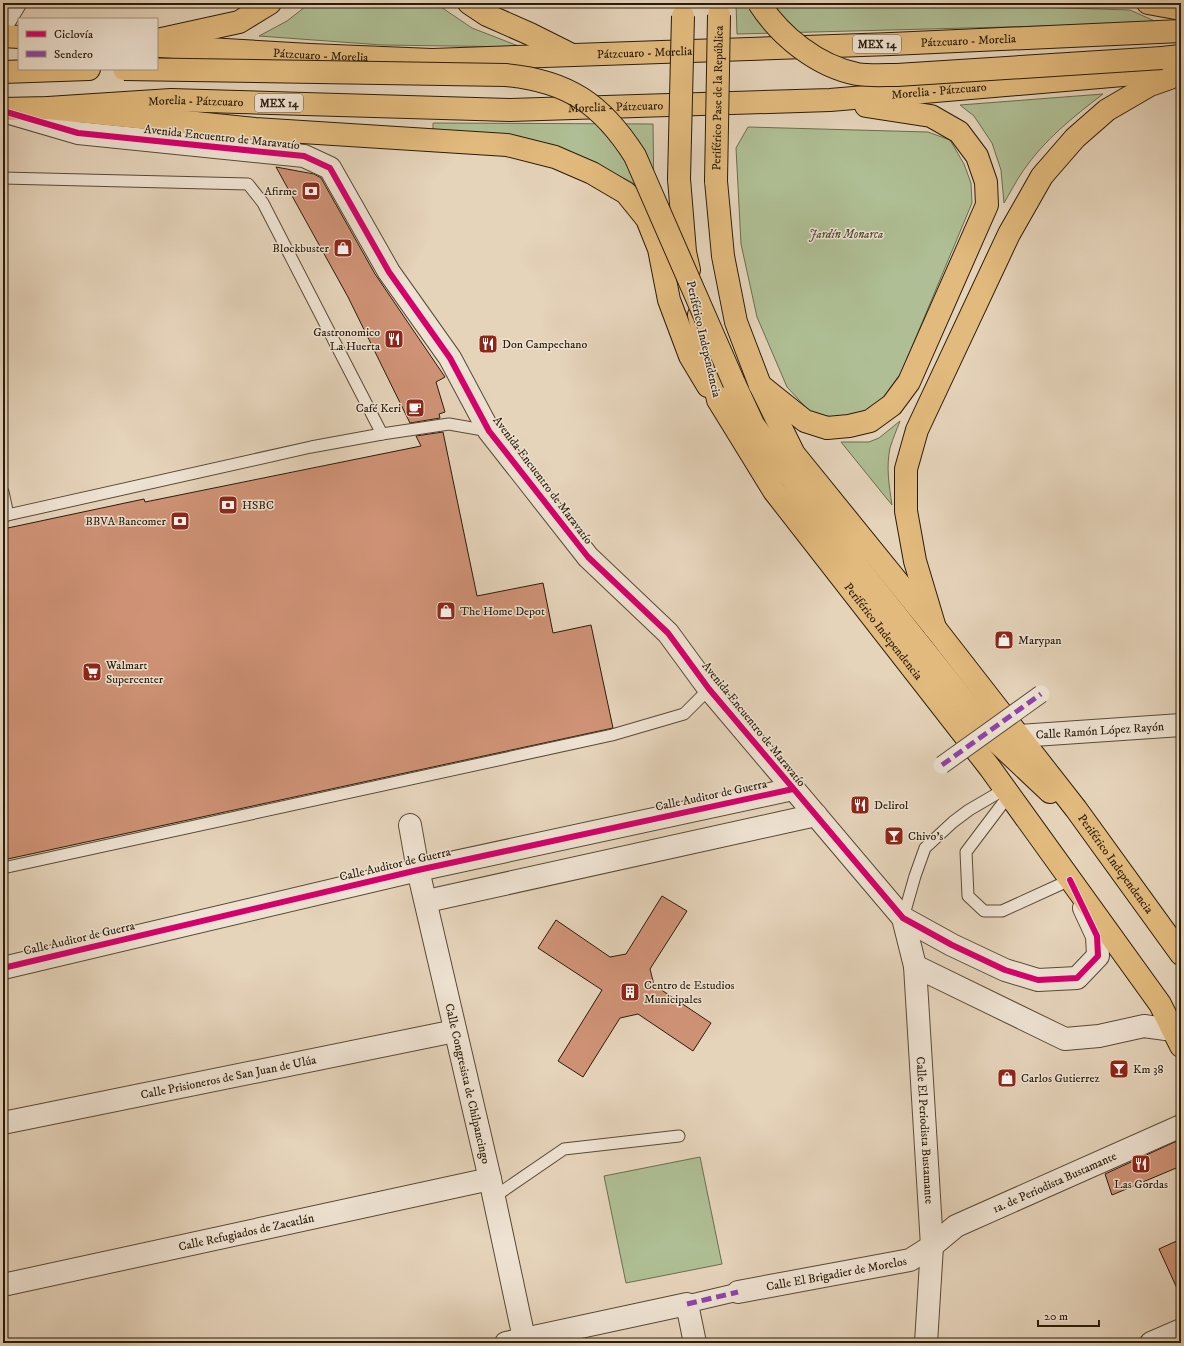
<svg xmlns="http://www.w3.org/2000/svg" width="1184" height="1346" font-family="'IM FELL DW Pica',serif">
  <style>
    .green { fill: #afbe94; stroke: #6c6d4e }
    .building { fill: #cf9276; stroke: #2a1c09 }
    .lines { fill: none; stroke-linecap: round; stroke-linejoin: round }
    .service-casing { stroke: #594a35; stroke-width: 13 }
    .pedestrian-casing { stroke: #594a35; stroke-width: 19 }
    .minor-casing { stroke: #594a35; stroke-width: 24 }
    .primary-casing { stroke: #2a1c09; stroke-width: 24 }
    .trunk-casing { stroke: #2a1c09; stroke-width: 24 }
    .service { stroke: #eee2d2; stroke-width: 11 }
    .pedestrian { stroke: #eee2d2; stroke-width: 17 }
    .minor { stroke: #eee2d2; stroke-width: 22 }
    .primary { stroke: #e2ba7d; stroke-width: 22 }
    .trunk { stroke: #e2ba7d; stroke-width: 22 }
    .pedestrian-bridge-casing { stroke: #594a35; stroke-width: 19; stroke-linecap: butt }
    .trunk-bridge-casing { stroke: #2a1c09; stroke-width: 24; stroke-linecap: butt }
    .pedestrian-bridge { stroke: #eee2d2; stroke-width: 17 }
    .trunk-bridge { stroke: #e2ba7d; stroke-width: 22 }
    .quiet { stroke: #8e44ad; stroke-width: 5; stroke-dasharray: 10 5; stroke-linecap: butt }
    .cycleway-casing { stroke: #eee2d2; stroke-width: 8 }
    .cycleway { stroke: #d6006c; stroke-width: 6 }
    .labels { text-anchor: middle; stroke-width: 3; stroke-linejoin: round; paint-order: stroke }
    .shield { fill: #eee2d2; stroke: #655745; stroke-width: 1 }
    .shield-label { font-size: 11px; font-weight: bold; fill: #2a1c09 }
    .street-label { font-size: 12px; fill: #2a1c09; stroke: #eee2d2 }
    .poi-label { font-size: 12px; fill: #2a1c09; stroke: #eee2d2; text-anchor: start }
    .park-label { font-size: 12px; font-style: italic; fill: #524d33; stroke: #eee2d2 }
  </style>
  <rect width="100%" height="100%" fill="#e5d3ba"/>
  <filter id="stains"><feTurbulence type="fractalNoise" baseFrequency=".005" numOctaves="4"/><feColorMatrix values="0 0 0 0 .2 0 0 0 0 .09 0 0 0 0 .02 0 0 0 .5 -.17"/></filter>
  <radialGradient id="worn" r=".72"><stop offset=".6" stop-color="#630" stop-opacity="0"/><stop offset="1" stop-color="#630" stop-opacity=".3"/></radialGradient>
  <!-- green -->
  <g class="green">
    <polygon points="310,3 435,3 472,28 521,47 382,45 259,36 287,21"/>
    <polygon points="736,3 904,3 1130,10 1159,23 737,34"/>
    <path d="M 1103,94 C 1073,117 1044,140 1023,171 C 1016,181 1010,193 1004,203 L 1001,170 L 992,143 L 974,116 L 960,105 Z"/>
    <polygon points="433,123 653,124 654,201 633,183 610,171 510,137 433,129"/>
    <polygon points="748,127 928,132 950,140 964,164 971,183 972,203 901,373 884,397 865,413 830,418 811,413 787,387 757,317 741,244 736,148"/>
    <path d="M 900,421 C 897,429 893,438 890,448 C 886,467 889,485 892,505 L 841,442 L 869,442 L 879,438 Z"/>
    <polygon points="700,1157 722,1264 626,1283 604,1176"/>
  </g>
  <!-- building -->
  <g class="building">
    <polygon points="276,167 314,174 321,178 375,274 445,377 436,382 445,412 439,414 440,418 410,423 348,297"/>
    <polygon points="443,432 477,596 543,583 553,633 591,625 613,728 3,860 3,529 144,499 145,502 421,446 416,436"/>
    <polygon points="662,896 687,911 650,969 654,985 711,1023 693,1051 638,1014 620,1018 583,1077 558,1061 602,990 538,948 556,920 610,957 626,954"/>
    <polygon points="1179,1140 1181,1144 1181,1166 1112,1195 1105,1174"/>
    <polygon points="1181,1239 1181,1297 1159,1249"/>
  </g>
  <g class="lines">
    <!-- service casing -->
    <g class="service-casing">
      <g id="service">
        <polyline points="3,178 248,184 263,203 382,434"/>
        <polyline points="3,492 8,515"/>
        <polyline points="3,516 311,447 382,434 449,424 489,431"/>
        <polyline points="1009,795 966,852 968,896 984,911 1002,911 1070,880"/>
        <polyline points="3,868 612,735 684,714 709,689"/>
        <polyline points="903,918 915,876 925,848 953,822 969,810 1005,789"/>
        <polyline points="494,1197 564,1149 679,1136"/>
      </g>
    </g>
    <!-- pedestrian casing -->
    <g class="pedestrian-casing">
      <polyline id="pedestrian" points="687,1304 738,1292"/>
    </g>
    <!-- minor casing -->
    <g class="minor-casing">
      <g id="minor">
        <polyline points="3,23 15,3"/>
        <polyline points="3,111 78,133 304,156 330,168 389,272 450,358 489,431 588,557 668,633 709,689 903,918 952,945 1005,970 1038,980 1077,978 1098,956 1097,936 1084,908"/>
        <path id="s1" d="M 1019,736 L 1181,725"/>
        <path id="s2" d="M 410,825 L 418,870 L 490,1179 L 525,1343"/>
        <polyline points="427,901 816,815"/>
        <path id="s3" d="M 903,918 L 915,966 L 932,1246 L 926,1343"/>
        <polyline points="915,966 1065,1039 1099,1036 1144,1026 1173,1030"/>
        <polyline points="3,968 418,870 793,789"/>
        <path id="s4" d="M 3,1123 L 455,1031"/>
        <path id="s5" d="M 3,1285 L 490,1179"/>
        <path id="s6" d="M 738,1292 L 910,1260 L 932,1246 L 956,1226 L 1181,1126"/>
        <polyline points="506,1343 687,1304 695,1343"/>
        <polyline points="1151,1343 1181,1330"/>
      </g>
    </g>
    <!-- primary casing -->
    <g class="primary-casing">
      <g id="primary">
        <polyline points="1148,3 1181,9"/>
        <polyline points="3,36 19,37"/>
        <path id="s7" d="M 157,46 L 310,55 L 432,60 L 891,44 L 1181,31"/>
        <path id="s8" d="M 3,109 L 48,108 L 171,100 L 510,110 L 830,100 L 1181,70"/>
        <polyline points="760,385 805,421 827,428 849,426 870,421 892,405 909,382 987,205 986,182 977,156 959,132 931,116 866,106"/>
        <polyline points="935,628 915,561 906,511 906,469 917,430 1009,234 1042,176 1075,138 1107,110 1150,85 1170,78"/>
      </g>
    </g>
    <!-- trunk casing -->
    <g class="trunk-casing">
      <g id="trunk">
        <polyline points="469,3 487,15 530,34 572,55"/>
        <polyline points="157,40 239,22 270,3"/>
        <polyline points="1162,58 1181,56"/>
        <polyline points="3,72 89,69"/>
        <polyline points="48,108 255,129 507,145 555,157 592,173 626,193 647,219 659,249 669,300 690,356 708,386"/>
        <polyline points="679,179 685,252 689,270"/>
        <path id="s9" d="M 716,181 L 723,256 L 736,322 L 760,385 L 794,454 L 935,628 L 1019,736 L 1076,809 L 1181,954"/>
        <path id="s10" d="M 699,315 L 718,400 L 774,491 L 990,768 L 1160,1004 L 1181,1046"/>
        <polyline points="734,383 753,424 805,497 858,567 998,743 1050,792"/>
      </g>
    </g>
    <!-- service -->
    <use href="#service" class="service"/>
    <!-- pedestrian -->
    <use href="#pedestrian" class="pedestrian"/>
    <!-- minor -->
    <use href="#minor" class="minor"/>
    <!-- primary -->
    <use href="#primary" class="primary"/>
    <!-- trunk -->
    <use href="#trunk" class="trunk"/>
    <!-- pedestrian-bridge casing -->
    <g class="pedestrian-bridge-casing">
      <polyline id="pedestrian-bridge" points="942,765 1041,694"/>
    </g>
    <!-- trunk-bridge casing -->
    <g class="trunk-bridge-casing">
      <g id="trunk-bridge">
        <path d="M 759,3 C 780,36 817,66 857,74 C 869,76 884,75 897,75 L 1162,58"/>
        <path d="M 124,69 L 506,75 C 568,81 602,104 635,156 L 734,383"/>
        <polyline points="679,179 683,16"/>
        <path id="s11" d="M 716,181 L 719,15"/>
      </g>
    </g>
    <!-- pedestrian-bridge -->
    <use href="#pedestrian-bridge" class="pedestrian-bridge"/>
    <!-- trunk-bridge -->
    <use href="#trunk-bridge" class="trunk-bridge"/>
    <!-- quiet -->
    <g class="quiet">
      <polyline points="942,765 1041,694"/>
      <polyline points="687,1304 738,1292"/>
    </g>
    <!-- cycleway casing -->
    <g class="cycleway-casing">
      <g id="cycleway">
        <polyline points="3,111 78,133 304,156 330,168 389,272 450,358 489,431 588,557 668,633 709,689 903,918 952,945 1005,970 1038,980 1077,978 1098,956 1097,936 1070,880"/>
        <polyline points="3,968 418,870 793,789"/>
      </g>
    </g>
    <!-- cycleway -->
    <use href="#cycleway" class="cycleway"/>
  </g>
  <!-- icons -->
  <defs>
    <g id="bank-square" transform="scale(1)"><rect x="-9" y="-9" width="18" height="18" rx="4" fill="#8f2418" stroke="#eee2d2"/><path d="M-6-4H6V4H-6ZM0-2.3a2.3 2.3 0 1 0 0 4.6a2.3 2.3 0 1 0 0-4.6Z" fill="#fff"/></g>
    <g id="shop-square" transform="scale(1)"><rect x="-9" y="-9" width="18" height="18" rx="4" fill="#8f2418" stroke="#eee2d2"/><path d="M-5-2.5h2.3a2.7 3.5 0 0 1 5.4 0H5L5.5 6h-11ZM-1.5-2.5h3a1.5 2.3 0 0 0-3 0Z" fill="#fff"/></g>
    <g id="restaurant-square" transform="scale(1)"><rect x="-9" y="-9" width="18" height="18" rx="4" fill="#8f2418" stroke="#eee2d2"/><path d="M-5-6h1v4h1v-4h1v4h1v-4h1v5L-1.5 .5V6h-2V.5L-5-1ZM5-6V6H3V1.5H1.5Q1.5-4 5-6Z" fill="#fff"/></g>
    <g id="cafe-square" transform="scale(1)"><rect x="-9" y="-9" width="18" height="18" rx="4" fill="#8f2418" stroke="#eee2d2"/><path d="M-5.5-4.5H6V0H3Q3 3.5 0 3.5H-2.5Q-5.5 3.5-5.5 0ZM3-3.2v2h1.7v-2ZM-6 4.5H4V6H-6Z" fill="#fff"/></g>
    <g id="supermarket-square" transform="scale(1)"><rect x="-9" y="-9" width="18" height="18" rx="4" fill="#8f2418" stroke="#eee2d2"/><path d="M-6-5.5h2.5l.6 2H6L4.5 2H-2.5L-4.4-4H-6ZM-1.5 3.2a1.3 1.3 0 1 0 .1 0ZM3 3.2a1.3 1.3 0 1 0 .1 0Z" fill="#fff"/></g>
    <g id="bar-square" transform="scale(1)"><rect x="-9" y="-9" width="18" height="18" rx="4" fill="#8f2418" stroke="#eee2d2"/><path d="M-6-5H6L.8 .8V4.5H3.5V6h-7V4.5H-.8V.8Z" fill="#fff"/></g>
    <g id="building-square" transform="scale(1)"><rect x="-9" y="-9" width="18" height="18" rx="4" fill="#8f2418" stroke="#eee2d2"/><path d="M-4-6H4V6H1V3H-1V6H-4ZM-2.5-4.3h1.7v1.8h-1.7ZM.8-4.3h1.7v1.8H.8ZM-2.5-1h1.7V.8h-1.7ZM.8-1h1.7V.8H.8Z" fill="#fff"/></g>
  </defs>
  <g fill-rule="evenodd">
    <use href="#bank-square" x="311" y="191"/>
    <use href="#shop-square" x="343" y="248"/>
    <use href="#restaurant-square" x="394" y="339"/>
    <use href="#restaurant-square" x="488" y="344"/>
    <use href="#cafe-square" x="415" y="408"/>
    <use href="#bank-square" x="228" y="505"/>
    <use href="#bank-square" x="180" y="521"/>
    <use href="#shop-square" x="446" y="611"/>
    <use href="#shop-square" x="1004" y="640"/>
    <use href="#supermarket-square" x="92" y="672"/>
    <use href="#restaurant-square" x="860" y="805"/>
    <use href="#bar-square" x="894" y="836"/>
    <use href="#building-square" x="630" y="992"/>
    <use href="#bar-square" x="1119" y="1069"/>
    <use href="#shop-square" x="1007" y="1078"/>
    <use href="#restaurant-square" x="1141" y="1164"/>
  </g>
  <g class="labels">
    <!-- shield labels -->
    <g class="shield">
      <rect x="853" y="35" width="48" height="18" rx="3"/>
      <rect x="255" y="94" width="48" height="18" rx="3"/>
    </g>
    <g class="shield-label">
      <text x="877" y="48">MEX 14</text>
      <text x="279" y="107">MEX 14</text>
    </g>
    <!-- street labels -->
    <g class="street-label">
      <text dy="4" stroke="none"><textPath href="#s7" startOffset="812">Pátzcuaro - Morelia</textPath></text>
      <text dy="4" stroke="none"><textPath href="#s7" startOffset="488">Pátzcuaro - Morelia</textPath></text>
      <text dy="4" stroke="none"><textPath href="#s7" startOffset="164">Pátzcuaro - Morelia</textPath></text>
      <text dy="4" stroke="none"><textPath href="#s8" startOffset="937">Morelia - Pátzcuaro</textPath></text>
      <text dy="4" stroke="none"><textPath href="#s11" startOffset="83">Periférico Pase de la República</textPath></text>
      <text dy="4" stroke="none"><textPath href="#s8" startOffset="193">Morelia - Pátzcuaro</textPath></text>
      <text dy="4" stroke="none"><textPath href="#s8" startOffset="613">Morelia - Pátzcuaro</textPath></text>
      <text transform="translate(222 137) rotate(6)" y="4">Avenida Encuentro de Maravatío</text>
      <text transform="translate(704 339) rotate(77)" y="4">Periférico Independencia</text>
      <text transform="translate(543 480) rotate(53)" y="4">Avenida Encuentro de Maravatío</text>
      <text dy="4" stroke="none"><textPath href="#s10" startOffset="372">Periférico Independencia</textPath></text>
      <text transform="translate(754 724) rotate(51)" y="4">Avenida Encuentro de Maravatío</text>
      <text dy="4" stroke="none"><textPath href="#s1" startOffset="81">Calle Ramón López Rayón</textPath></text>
      <text transform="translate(711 795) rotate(-12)" y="4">Calle Auditor de Guerra</text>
      <text transform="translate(395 864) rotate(-13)" y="4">Calle Auditor de Guerra</text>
      <text dy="4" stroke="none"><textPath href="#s9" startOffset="808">Periférico Independencia</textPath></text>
      <text transform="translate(79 938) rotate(-13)" y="4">Calle Auditor de Guerra</text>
      <text dy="4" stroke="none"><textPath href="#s4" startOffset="230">Calle Prisioneros de San Juan de Ulúa</textPath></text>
      <text dy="4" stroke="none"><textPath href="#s2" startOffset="265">Calle Congresista de Chilpancingo</textPath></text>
      <text dy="4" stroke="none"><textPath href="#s3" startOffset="214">Calle El Periodista Bustamante</textPath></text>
      <text dy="4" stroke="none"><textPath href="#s6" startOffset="340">1a. de Periodista Bustamante</textPath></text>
      <text dy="4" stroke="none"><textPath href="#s5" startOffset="249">Calle Refugiados de Zacatlán</textPath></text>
      <text dy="4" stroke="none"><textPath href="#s6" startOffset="100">Calle El Brigadier de Morelos</textPath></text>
    </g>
    <!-- poi labels -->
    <g class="poi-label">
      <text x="297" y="195" text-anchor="end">Afirme</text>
      <text x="329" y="252" text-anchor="end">Blockbuster</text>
      <text x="380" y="336" text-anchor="end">Gastronomico<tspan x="380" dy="14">La Huerta</tspan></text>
      <text x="502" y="348">Don Campechano</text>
      <text x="401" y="412" text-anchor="end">Café Keri</text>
      <text x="242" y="509">HSBC</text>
      <text x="166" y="525" text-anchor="end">BBVA Bancomer</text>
      <text x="460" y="615">The Home Depot</text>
      <text x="1018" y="644">Marypan</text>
      <text x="106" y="669">Walmart<tspan x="106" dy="14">Supercenter</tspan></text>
      <text x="874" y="809">Delirol</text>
      <text x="908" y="840">Chivo's</text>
      <text x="644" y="989">Centro de Estudios<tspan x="644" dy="14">Municipales</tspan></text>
      <text x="1133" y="1073">Km 38</text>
      <text x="1021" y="1082">Carlos Gutierrez</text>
      <text x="1141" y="1188" text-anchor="middle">Las Gordas</text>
    </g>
    <!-- park labels -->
    <g class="park-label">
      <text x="846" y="238">Jardín Monarca</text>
    </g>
  </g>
  <!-- margin -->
  <rect width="1184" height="1346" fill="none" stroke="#e5d3ba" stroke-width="16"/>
  <rect x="4" y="4" width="1176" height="1338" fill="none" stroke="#2a1c09" stroke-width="2"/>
  <rect x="8" y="8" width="1168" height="1330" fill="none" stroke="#2a1c09"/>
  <!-- legend -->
  <rect x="18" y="18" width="140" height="52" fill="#eee2d2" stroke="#a09382"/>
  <rect x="26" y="31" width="20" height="6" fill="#d6006c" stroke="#a09382"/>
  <text x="54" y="38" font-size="12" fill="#2a1c09">Ciclovía</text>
  <rect x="26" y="51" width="20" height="6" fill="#8e44ad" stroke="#a09382"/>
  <text x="54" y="58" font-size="12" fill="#2a1c09">Sendero</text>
  <!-- scale -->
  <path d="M1038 1320v6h61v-6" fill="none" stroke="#2a1c09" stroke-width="2"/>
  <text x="1044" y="1320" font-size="12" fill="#2a1c09" stroke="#eee2d2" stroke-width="3" paint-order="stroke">20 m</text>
  <rect width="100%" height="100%" filter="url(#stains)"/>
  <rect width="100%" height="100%" fill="url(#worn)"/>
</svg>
